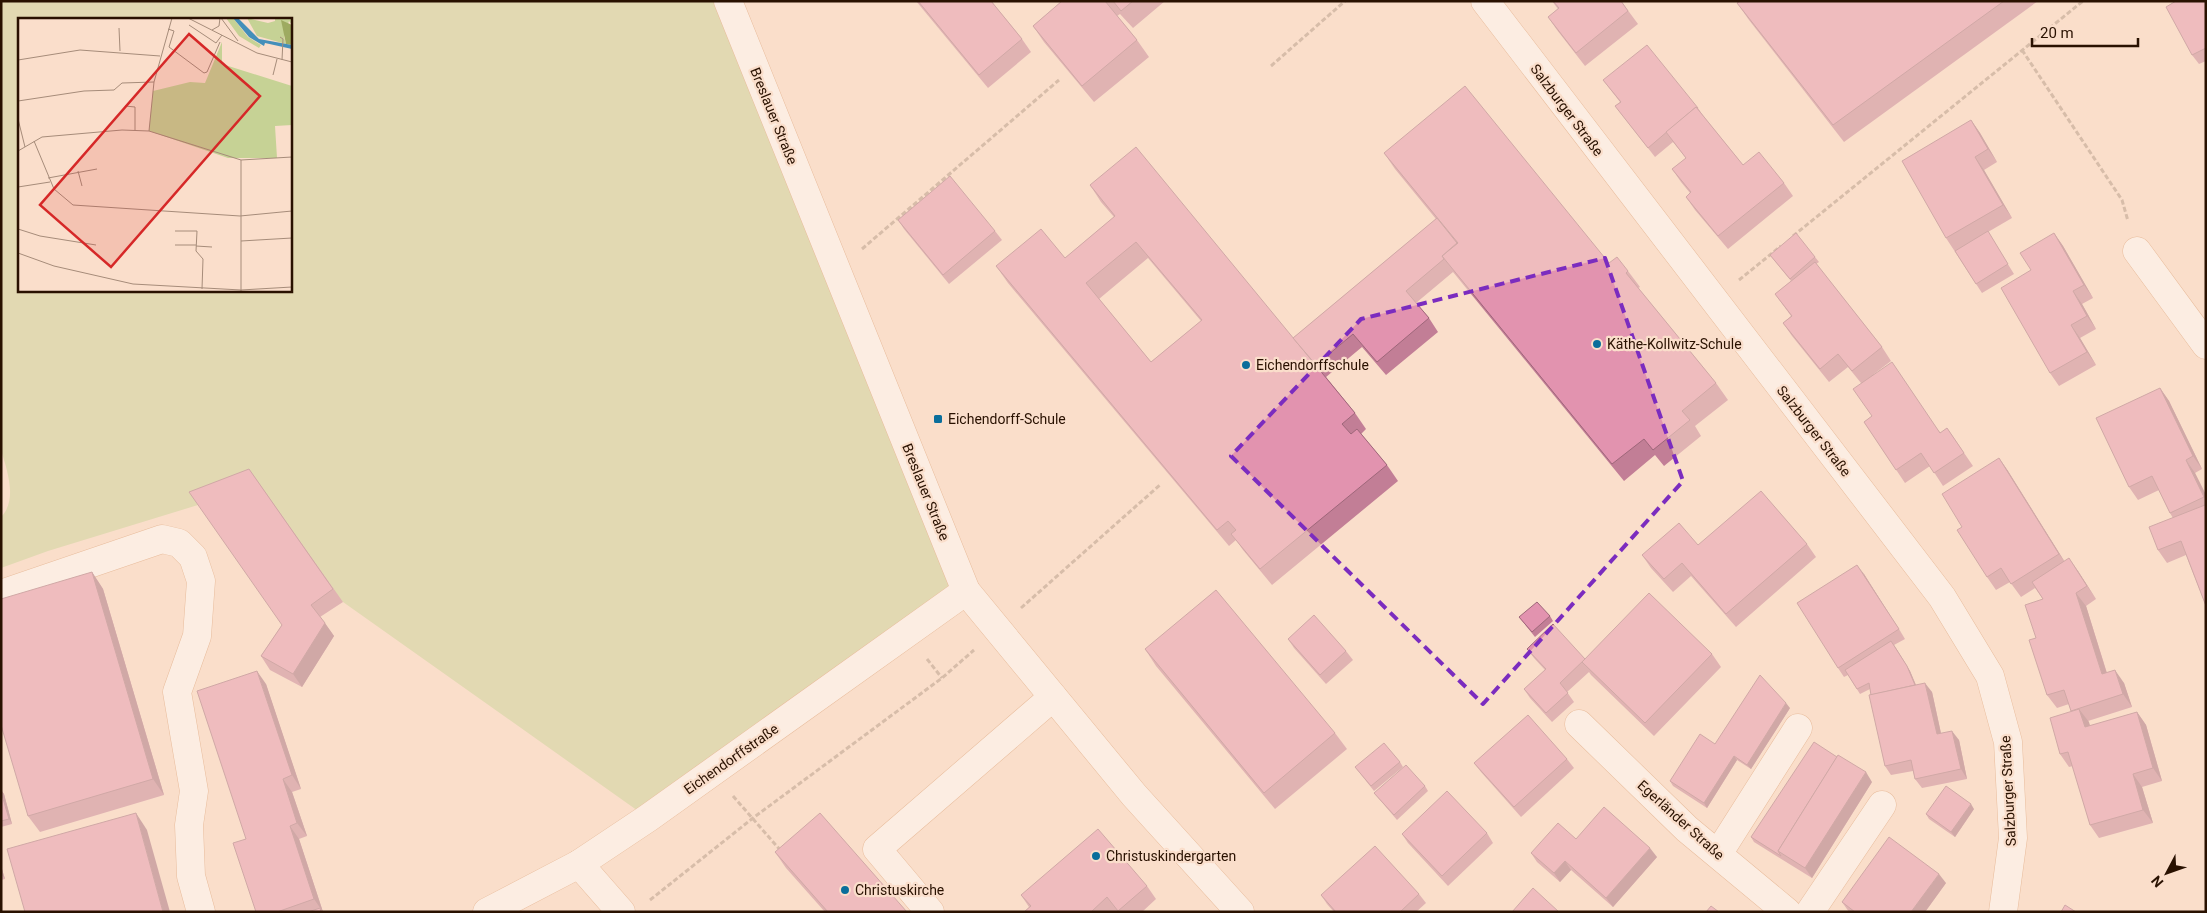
<svg xmlns="http://www.w3.org/2000/svg" width="2207" height="913" font-family="Roboto,sans-serif">
  <style>
    .grass { fill: #c6d295; fill-rule: evenodd }
    .lines { fill: none; stroke-linecap: round; stroke-linejoin: round }
    .minor-casing { stroke: #d49363; stroke-width: 29 }
    .path { stroke: #ae9481; stroke-width: 3; stroke-dasharray: 5 2.5; stroke-linecap: butt }
    .minor { stroke: #fff; stroke-width: 28 }
    .wall { fill: #c27e96; fill-rule: evenodd }
    .shaded-wall { fill: #9e677a }
    .building { fill: #e293af; stroke: #9e677a; fill-rule: evenodd }
    .marked { fill: none; stroke: #7b2cbf; stroke-width: 4; stroke-dasharray: 10 6; stroke-linejoin: round }
    .poi-dot { fill: #0a6e9b; stroke: #fadecb; stroke-width: 2 }
    .labels { text-anchor: middle; stroke-width: 4.5; stroke-linejoin: round; paint-order: stroke }
    .street-label { font-size: 14px; fill: #291100; stroke: #fadecb }
    .poi-label { font-size: 14px; fill: #291100; stroke: #fadecb; text-anchor: start }
    .inset-road { fill: none; stroke: #a68c7a; stroke-width: 1 }
    .view { fill: #d62828; fill-opacity: 0.15; stroke: #d62828; stroke-width: 2.5 }
    .inset-edge { fill: none; stroke: #291100; stroke-width: 2.5 }
  </style>
  <rect width="100%" height="100%" fill="#fadecb"/>
  <!-- grass -->
  <path class="grass" d="M 1,1 L 728,1 L 966,591 L 648,818 L 343,602 L 198,505 L 48,551 L 1,568 L 1,517 C 18,500 7,470 1,450 ZM 19,19 L 290,19 L 290,290 L 19,290 Z"/>
  <g class="lines">
    <!-- minor casing -->
    <g class="minor-casing">
      <g id="minor">
        <polyline points="728,1 966,591 1134,795 1240,912"/>
        <polyline points="1485,1 1942,597 1990,676 2008,742 2013,838 2003,912"/>
        <polyline points="2137,251 2206,345"/>
        <polyline points="1,594 162,539 179,543 193,557 201,581 197,636 177,692 194,791 189,825 191,876 201,912"/>
        <polyline points="1579,724 1687,829 1787,912"/>
        <polyline points="1718,854 1798,728"/>
        <polyline points="579,864 621,912"/>
        <polyline points="487,912 579,864 648,818 966,591"/>
        <polyline points="930,912 877,849 1053,697"/>
        <polyline points="1810,912 1882,805"/>
      </g>
    </g>
    <!-- path -->
    <g class="path">
      <polyline points="2022,50 2122,200 2128,221"/>
      <polyline points="1271,66 1345,1"/>
      <polyline points="1793,236 2083,1"/>
      <polyline points="862,249 1059,80"/>
      <polyline points="1739,280 1781,246"/>
      <polyline points="1021,608 1161,484"/>
      <polyline points="927,659 942,678"/>
      <polyline points="733,796 781,851"/>
      <polyline points="650,900 753,818 942,678 974,650"/>
    </g>
    <!-- minor -->
    <use href="#minor" class="minor"/>
  </g>
  <!-- wall -->
  <g class="wall">
    <polygon points="916,1 991,1 1022,39 1031,52 988,88"/>
    <polygon points="1062,1 1165,1 1133,28 1120,14 1117,16 1137,40 1149,57 1094,102 1044,42 1033,26"/>
    <polygon points="1552,1 1621,1 1638,24 1585,66 1557,30 1548,17 1558,9"/>
    <polygon points="1740,1 2038,1 1844,142 1749,20 1737,3"/>
    <polygon points="2206,1 2206,61 2199,64 2192,55"/>
    <polygon points="1603,80 1698,108 1704,117 1743,165 1784,183 1793,196 1728,249 1695,210 1686,197 1690,193 1681,182 1672,169 1686,158 1673,142 1655,157 1615,106 1620,102"/>
    <polygon points="1971,120 1980,133 1997,162 1984,170 2012,218 1988,232 2014,274 1982,293 1946,238"/>
    <path d="M 1384,153 L 1609,263 L 1628,271 L 1640,287 L 1638,288 L 1716,383 L 1728,400 L 1695,426 L 1701,436 L 1664,466 L 1655,455 L 1624,481 L 1453,272 L 1416,303 L 1429,318 L 1438,332 L 1386,375 L 1362,347 L 1326,377 L 1355,413 L 1366,429 L 1361,434 L 1387,465 L 1398,481 L 1272,585 L 1243,550 L 1236,540 L 1229,546 L 1008,283 L 996,266 L 1065,258 L 1114,217 L 1101,202 L 1090,185 L 1293,338 L 1436,219 L 1395,169 ZM 1148,258 L 1201,321 L 1151,362 L 1099,299 Z"/>
    <polygon points="898,220 995,231 1002,240 949,284 904,229"/>
    <polygon points="2054,233 2063,246 2093,298 2082,304 2096,329 2080,338 2096,365 2059,386 2050,373 2031,270"/>
    <polygon points="1770,255 1815,257 1819,262 1816,264 1882,347 1891,361 1874,374 1941,433 1947,428 1973,466 1943,486 1930,466 1905,483 1864,422 1872,416 1861,383 1848,367 1829,382 1792,336 1783,323 1791,316 1775,294 1791,281"/>
    <polygon points="2160,388 2169,401 2202,469 2195,473 2206,495 2206,606 2186,555 2167,563 2158,550 2173,518 2170,513 2159,490 2138,500 2129,487"/>
    <polygon points="1999,458 2008,471 2064,561 2078,571 2096,599 2086,606 2107,673 2124,683 2132,707 2088,721 2090,726 2137,712 2146,725 2162,781 2142,787 2153,823 2099,838 2090,825 2073,766 2069,767 2060,754 2071,712 2069,704 2057,708 2047,695 2036,638 2043,599 2035,588 2021,597 2010,582 1996,590 1987,577 1962,527"/>
    <polygon points="249,469 343,602 320,617 334,636 302,687 270,670 261,656 282,625"/>
    <polygon points="1807,544 1816,557 1736,627 1691,576 1673,592 1651,568 1642,555"/>
    <polygon points="92,572 103,589 164,795 40,832 28,816"/>
    <polygon points="1864,574 1905,639 1894,645 1910,671 1916,685 1932,692 1941,733 1959,740 1967,779 1922,788 1915,779 1913,771 1891,775 1885,766 1870,689 1860,694 1848,675 1844,677 1838,668"/>
    <polygon points="1550,616 1553,621 1535,637 1519,617"/>
    <polygon points="1288,639 1346,651 1353,660 1326,684 1294,648"/>
    <polygon points="1145,649 1335,733 1347,749 1275,809 1156,666"/>
    <polygon points="1527,649 1585,659 1712,654 1721,667 1654,736 1591,675 1589,672 1567,692 1574,702 1552,722 1530,698 1524,689 1545,670 1534,658"/>
    <polygon points="266,684 301,789 292,792 307,836 299,839 323,912 256,912 246,839"/>
    <polygon points="1790,708 1751,769 1737,760 1707,808 1673,786 1670,781 1715,744"/>
    <polygon points="1567,759 1574,768 1521,817 1481,772 1474,763"/>
    <polygon points="1400,762 1403,767 1374,791 1355,767"/>
    <polygon points="1872,782 1812,878 1754,842 1751,837"/>
    <polygon points="1425,786 1428,791 1397,820 1374,793"/>
    <polygon points="1,790 4,794 12,824 1,827"/>
    <polygon points="1974,809 1955,837 1929,819 1926,814"/>
    <polygon points="1487,833 1493,843 1448,886 1408,843 1402,834"/>
    <polygon points="1576,839 1657,857 1613,907 1571,870 1560,882 1537,862 1531,853"/>
    <polygon points="775,852 907,912 825,912 786,868"/>
    <polygon points="1,866 5,879 1,880"/>
    <polygon points="1946,883 1925,912 1849,912 1842,902"/>
    <polygon points="1147,886 1156,899 1142,912 1117,912 1116,911 1115,912 1024,912 1029,907 1021,895"/>
    <polygon points="1419,894 1426,903 1416,912 1334,912 1327,904 1321,895"/>
  </g>
  <!-- shaded-wall -->
  <g class="shaded-wall">
    <polygon points="1971,120 1980,133 1997,162 1988,149"/>
    <polygon points="1975,157 1984,170 2012,218 2003,205"/>
    <polygon points="2054,233 2063,246 2093,298 2084,285"/>
    <polygon points="2073,291 2082,304 2096,329 2087,316"/>
    <polygon points="2071,325 2080,338 2096,365 2087,352"/>
    <polygon points="2160,388 2169,401 2202,469 2193,456"/>
    <polygon points="1999,458 2008,471 2068,567 2059,554"/>
    <polygon points="2186,460 2195,473 2206,495 2206,500"/>
    <polygon points="2069,558 2078,571 2096,599 2087,586"/>
    <polygon points="1857,565 1864,574 1905,639 1899,629"/>
    <polygon points="92,572 103,589 164,795 153,779"/>
    <polygon points="2076,593 2086,606 2111,687 2102,674"/>
    <polygon points="325,623 334,636 302,687 293,674"/>
    <polygon points="1894,645 1910,671 1920,695"/>
    <polygon points="2115,670 2124,683 2132,707 2123,694"/>
    <polygon points="257,671 266,684 301,789 292,775"/>
    <polygon points="1925,683 1932,692 1943,743 1937,734"/>
    <polygon points="1786,703 1790,708 1751,769 1747,765"/>
    <polygon points="2079,709 2089,722 2094,740 2085,727"/>
    <polygon points="2137,712 2146,725 2162,781 2153,768"/>
    <polygon points="1952,731 1959,740 1967,779 1961,769"/>
    <polygon points="1734,756 1737,760 1707,808 1704,803"/>
    <polygon points="1866,772 1872,782 1812,878 1805,868"/>
    <polygon points="2133,774 2142,787 2153,823 2143,810"/>
    <polygon points="283,779 292,792 307,836 297,823"/>
    <polygon points="1,790 4,794 12,824 9,819"/>
    <polygon points="1971,804 1974,809 1955,837 1951,832"/>
    <polygon points="136,813 147,830 170,912 163,912"/>
    <polygon points="290,826 299,839 323,912 314,899"/>
    <polygon points="1650,848 1657,857 1613,907 1606,898"/>
    <polygon points="1565,861 1571,870 1560,882 1554,873"/>
    <polygon points="1,866 5,879 1,874"/>
    <polygon points="1939,874 1946,883 1925,912 1911,912"/>
  </g>
  <!-- building -->
  <g class="building">
    <polygon points="918,1 991,1 1022,39 979,75"/>
    <polygon points="1062,1 1105,1 1137,40 1082,86 1033,26"/>
    <polygon points="1113,1 1133,1 1121,11"/>
    <polygon points="1553,1 1621,1 1628,11 1576,53 1548,17 1559,8"/>
    <polygon points="1740,1 2004,1 1833,125 1737,3"/>
    <polygon points="2176,1 2206,1 2206,48 2192,55 2166,7"/>
    <polygon points="1647,45 1698,108 1697,109 1696,107 1648,148 1615,106 1621,102 1603,80"/>
    <polygon points="1465,86 1609,263 1617,257 1628,271 1626,273 1716,383 1682,411 1690,420 1653,450 1644,439 1612,464 1442,256 1458,243 1384,153"/>
    <polygon points="1696,107 1743,165 1759,152 1784,183 1718,236 1686,197 1691,192 1672,169 1686,158 1666,132"/>
    <polygon points="1971,120 1988,149 1975,157 2003,205 1946,238 1902,161"/>
    <path d="M 1136,147 L 1355,413 L 1342,424 L 1351,434 L 1357,429 L 1387,465 L 1260,569 L 1231,534 L 1236,530 L 1228,521 L 1217,530 L 996,266 L 1041,229 L 1065,258 L 1115,216 L 1090,185 ZM 1136,242 L 1202,320 L 1151,362 L 1086,283 Z"/>
    <polygon points="950,176 995,231 943,275 898,220"/>
    <polygon points="1437,218 1457,243 1442,256 1444,259 1406,291 1429,318 1377,362 1353,334 1316,365 1293,338"/>
    <polygon points="1988,231 2008,264 1976,284 1955,251"/>
    <polygon points="1796,233 1815,257 1790,279 1770,255"/>
    <polygon points="2054,233 2084,285 2073,291 2087,316 2071,325 2087,352 2050,373 2001,288 2031,270 2020,253"/>
    <polygon points="1815,262 1882,347 1852,371 1838,354 1820,369 1783,323 1792,316 1775,294"/>
    <polygon points="1892,362 1940,433 1947,428 1964,453 1934,473 1921,453 1896,470 1864,422 1872,416 1853,389"/>
    <polygon points="2160,388 2193,456 2186,460 2204,497 2170,513 2152,476 2129,487 2096,418"/>
    <polygon points="1999,458 2059,554 2011,584 2001,568 1987,577 1957,530 1962,527 1942,494"/>
    <polygon points="249,469 333,589 311,605 325,623 293,674 261,656 282,625 189,492"/>
    <polygon points="1761,491 1807,544 1726,614 1682,563 1664,579 1642,555 1679,523 1698,545"/>
    <polygon points="2205,505 2206,506 2206,606 2181,541 2158,550 2149,527"/>
    <polygon points="2069,558 2087,586 2076,593 2102,674 2115,670 2123,694 2071,711 2064,690 2047,695 2029,640 2036,638 2025,605 2043,599 2032,582"/>
    <polygon points="1857,565 1899,629 1838,668 1797,603"/>
    <polygon points="92,572 153,779 28,816 1,725 1,599"/>
    <polygon points="1216,590 1335,733 1264,793 1145,649"/>
    <polygon points="1649,593 1712,654 1645,723 1582,662"/>
    <polygon points="1537,602 1550,616 1532,632 1519,617"/>
    <polygon points="1314,615 1346,651 1320,675 1288,639"/>
    <polygon points="1553,624 1585,659 1560,683 1568,693 1546,713 1524,689 1546,669 1527,649"/>
    <polygon points="1891,641 1907,666 1915,685 1871,695 1869,683 1857,689 1845,670"/>
    <polygon points="257,671 292,775 283,779 297,823 290,826 314,899 277,912 256,912 233,843 246,839 197,691"/>
    <polygon points="1760,675 1786,703 1747,765 1734,756 1704,803 1670,781 1700,734 1715,744"/>
    <polygon points="1925,683 1937,734 1952,731 1961,769 1915,779 1911,760 1885,766 1869,695"/>
    <polygon points="2079,709 2085,727 2137,712 2153,768 2133,774 2143,810 2090,825 2068,752 2060,754 2050,718"/>
    <polygon points="1528,715 1567,759 1514,807 1474,763"/>
    <polygon points="1814,742 1837,757 1778,851 1781,856 1751,837"/>
    <polygon points="1384,743 1400,762 1371,786 1355,767"/>
    <polygon points="1838,755 1866,772 1805,868 1778,851"/>
    <polygon points="1406,765 1425,786 1394,815 1374,793"/>
    <polygon points="1946,786 1971,804 1951,832 1926,814"/>
    <polygon points="1447,791 1487,833 1442,876 1402,834"/>
    <polygon points="1,792 9,819 1,821"/>
    <polygon points="1604,807 1650,848 1606,898 1565,861 1554,873 1531,853 1558,823 1576,839"/>
    <polygon points="136,813 163,912 25,912 7,849"/>
    <polygon points="820,813 907,912 828,912 775,852"/>
    <polygon points="1098,829 1147,886 1118,911 1107,897 1091,912 1024,912 1031,906 1021,895"/>
    <polygon points="1889,837 1939,874 1911,912 1855,912 1842,902"/>
    <polygon points="1375,846 1419,894 1400,912 1336,912 1321,895"/>
    <polygon points="1533,888 1559,912 1512,912"/>
    <polygon points="2065,905 2076,912 2061,912"/>
    <polygon points="1711,906 1719,912 1706,912"/>
    <polygon points="320,908 321,912 308,912"/>
  </g>
  <!-- marked area -->
  <path d="M0 0H2207V913H0ZM 1605,258 L 1683,481 L 1483,704 L 1231,456 L 1361,319 Z" fill="#fadecb" fill-opacity=".55" fill-rule="evenodd"/>
  <path class="marked" d="M 1605,258 L 1683,481 L 1483,704 L 1231,456 L 1361,319 Z"/>
  <!-- markers -->
  <g class="poi-dot">
    <circle cx="1597" cy="344" r="5"/>
    <circle cx="1246" cy="365" r="5"/>
    <rect x="933" y="414" width="10" height="10" rx="2.5"/>
    <circle cx="1096" cy="856" r="5"/>
    <circle cx="845" cy="890" r="5"/>
  </g>
  <g class="labels">
    <!-- street labels -->
    <g class="street-label">
      <text transform="translate(1567 110) rotate(53)" y="5">Salzburger Straße</text>
      <text transform="translate(774 116) rotate(68)" y="5">Breslauer Straße</text>
      <text transform="translate(1814 431) rotate(52)" y="5">Salzburger Straße</text>
      <text transform="translate(926 492) rotate(68)" y="5">Breslauer Straße</text>
      <text transform="translate(731 759) rotate(-35)" y="5">Eichendorffstraße</text>
      <text transform="translate(2008 791) rotate(-93)" y="5">Salzburger Straße</text>
      <text transform="translate(1681 820) rotate(42)" y="5">Egerländer Straße</text>
    </g>
    <!-- poi labels -->
    <g class="poi-label">
      <text x="1607" y="349">Käthe-Kollwitz-Schule</text>
      <text x="1256" y="370">Eichendorffschule</text>
      <text x="948" y="424">Eichendorff-Schule</text>
      <text x="1106" y="861">Christuskindergarten</text>
      <text x="855" y="895">Christuskirche</text>
    </g>
  </g>
  <!-- overview -->
  <g transform="translate(18 18)">
    <rect width="274" height="274" fill="#fadecb"/>
    <path d="M 208,0 L 215,0 L 230,19 L 243,27 L 241,30 L 221,18 ZM 229,0 L 250,5 L 257,3 L 257,0 L 274,0 L 274,7 L 271,3 L 266,19 L 268,26 L 239,18 ZM 204,24 L 204,46 L 274,68 L 274,107 L 257,108 L 259,140 L 210,140 L 131,113 L 135,73 L 172,64 L 187,65 Z" fill="#c6d295"/>
    <path d="M 263,2 L 274,7 L 274,27 L 268,26 Z" fill="#9eaa61"/>
    <path d="M 215,0 L 220,0 L 241,21 L 274,27 L 274,31 L 247,25 L 246,28 L 231,19 Z" fill="#448fba"/>
    <path class="inset-road" d="M 170,0 L 239,35 L 274,44M 203,0 L 220,23M 171,7 L 198,25 L 204,17M 101,10 L 102,33M 150,11 L 156,13 L 151,29 L 186,55 L 189,54 L 202,24M 194,12 L 201,8 L 202,0M 262,19 L 265,21 L 264,42M 0,42 L 62,32 L 142,38M 255,57 L 259,41M 0,83 L 66,73 L 96,72 L 104,65 L 136,64M 107,88 L 117,89 L 117,112M 0,101 L 7,129M 131,113 L 136,64 L 154,0M 16,123 L 36,171 L 55,187 L 222,198 L 274,193M 0,133 L 24,119 L 104,112 L 131,113 L 223,142 L 274,139M 223,142 L 223,273M 60,153 L 64,168M 30,160 L 79,151M 0,169 L 32,164M 0,211 L 22,218 L 78,227M 157,213 L 179,213 L 178,233 L 185,241 L 184,271M 223,223 L 274,220M 157,227 L 178,227M 178,228 L 194,229M 0,235 L 36,248 L 115,266 L 223,272 L 274,269"/>
    <path class="view" d="M 171,16 L 242,78 L 93,249 L 22,187 Z"/>
    <rect width="274" height="274" class="inset-edge"/>
  </g>
  <!-- border -->
  <rect width="2207" height="913" fill="none" stroke="#291100" stroke-width="5"/>
  <!-- north arrow -->
  <g transform="translate(2167 873) rotate(229)" stroke="#fadecb" stroke-width="4" paint-order="stroke">
  <path d="M0-4L9 19L0 12L-9 19Z" fill="#291100"/>
  <text y="-8" font-size="14" font-weight="bold" text-anchor="middle" fill="#291100">N</text>
  </g>
  <!-- scale -->
  <path d="M2032 38v8h106v-8" fill="none" stroke="#291100" stroke-width="2.5"/>
  <text x="2040" y="38" font-size="15" fill="#291100" stroke="#fadecb" stroke-width="4" paint-order="stroke">20 m</text>
</svg>
